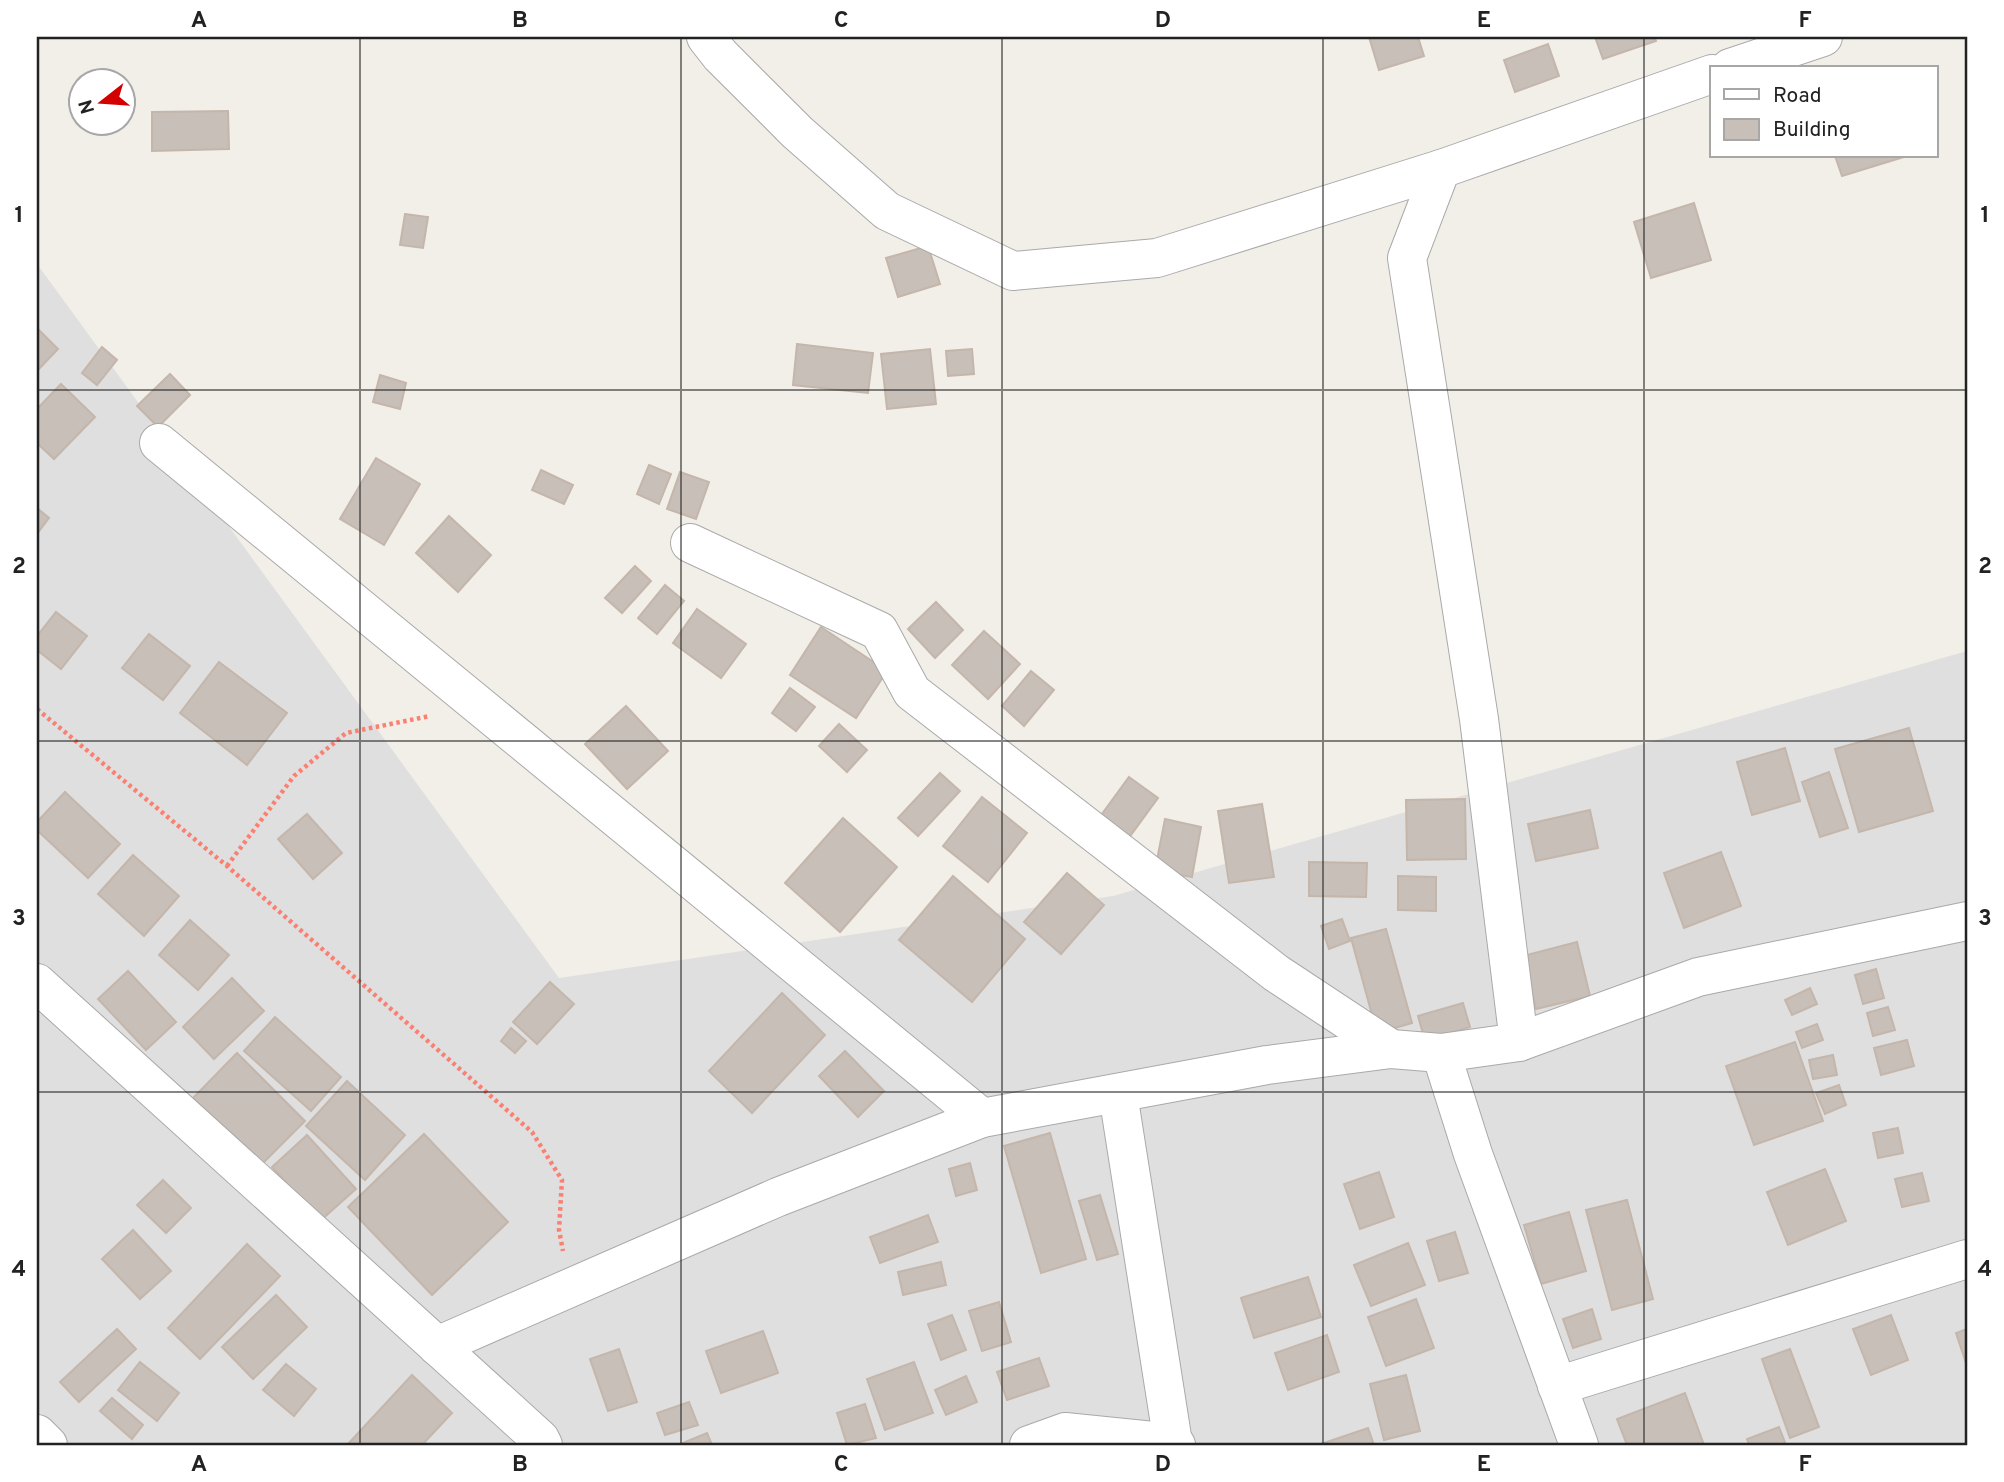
<svg xmlns="http://www.w3.org/2000/svg" width="2004" height="1482" font-family="Overpass,sans-serif">
  <style>
    .residential { fill: #e0dfdf }
    .building { fill: #c7bfb8; stroke: #c4b6ab; stroke-width: 2 }
    .lines { fill: none; stroke-linecap: round; stroke-linejoin: round }
    .minor-casing { stroke: #a9a9a9; stroke-width: 40 }
    .path { stroke: #fa8072; stroke-width: 4.5; stroke-dasharray: 3.5 3.5; stroke-linecap: butt }
    .minor { stroke: #fff; stroke-width: 38 }
    .grid { fill: none; stroke: #222; stroke-width: 2; stroke-opacity: 0.55 }
    .neatline { fill: none; stroke: #222; stroke-width: 2.5 }
    .grid-label { font-size: 23px; text-anchor: middle; font-weight: bold; fill: #222 }
  </style>
  <rect width="100%" height="100%" fill="#f2efe9"/>
  <!-- residential -->
  <polygon class="residential" points="37,264 559,978 1113,896 1967,651 1967,1445 37,1445"/>
  <!-- building -->
  <g class="building">
    <polygon points="1369,37 1418,37 1424,56 1379,70"/>
    <polygon points="1595,37 1654,37 1656,41 1603,59"/>
    <polygon points="1548,44 1559,76 1515,92 1504,60"/>
    <polygon points="228,111 229,149 152,151 152,112"/>
    <polygon points="1835,156 1907,156 1842,176"/>
    <polygon points="1694,203 1711,260 1651,278 1634,222"/>
    <polygon points="405,214 428,217 423,248 400,245"/>
    <polygon points="928,246 940,284 898,297 886,258"/>
    <polygon points="37,328 58,349 37,371"/>
    <polygon points="797,344 873,353 868,393 793,385"/>
    <polygon points="102,347 117,360 97,385 82,373"/>
    <polygon points="930,349 936,404 887,409 881,354"/>
    <polygon points="972,349 974,374 948,376 946,351"/>
    <polygon points="170,374 190,395 158,427 137,406"/>
    <polygon points="380,375 406,383 400,409 373,402"/>
    <polygon points="61,384 95,417 54,459 37,443 37,409"/>
    <polygon points="376,458 420,484 384,545 340,519"/>
    <polygon points="649,465 671,474 659,504 637,494"/>
    <polygon points="541,470 573,485 564,504 532,490"/>
    <polygon points="680,472 709,482 696,519 667,509"/>
    <polygon points="37,508 49,518 37,534"/>
    <polygon points="449,516 491,555 458,592 416,553"/>
    <polygon points="635,566 651,581 622,613 605,598"/>
    <polygon points="665,585 684,601 657,634 638,618"/>
    <polygon points="936,602 963,630 935,658 908,629"/>
    <polygon points="697,609 746,644 721,678 673,643"/>
    <polygon points="56,612 87,636 61,669 37,650 37,636"/>
    <polygon points="821,627 887,671 856,718 790,675"/>
    <polygon points="984,631 1020,664 988,699 952,665"/>
    <polygon points="149,634 190,666 163,700 122,668"/>
    <polygon points="219,662 287,713 247,765 180,713"/>
    <polygon points="1031,671 1054,690 1024,726 1002,706"/>
    <polygon points="790,688 815,707 796,731 772,713"/>
    <polygon points="626,706 668,751 627,789 585,744"/>
    <polygon points="839,724 867,750 847,772 819,746"/>
    <polygon points="1909,728 1933,811 1859,832 1835,749"/>
    <polygon points="1785,748 1800,801 1752,815 1737,762"/>
    <polygon points="1829,772 1848,828 1820,837 1802,782"/>
    <polygon points="940,773 960,791 918,836 898,818"/>
    <polygon points="1129,777 1158,798 1128,839 1099,818"/>
    <polygon points="65,792 120,844 88,878 37,830 37,822"/>
    <polygon points="982,797 1027,833 988,882 943,846"/>
    <polygon points="1465,799 1466,859 1407,860 1406,800"/>
    <polygon points="1262,804 1274,877 1229,883 1218,811"/>
    <polygon points="1590,810 1598,848 1536,861 1528,824"/>
    <polygon points="307,814 342,853 313,879 278,839"/>
    <polygon points="843,818 897,867 840,932 785,883"/>
    <polygon points="1165,819 1201,827 1192,877 1155,870"/>
    <polygon points="1721,852 1741,906 1684,928 1664,873"/>
    <polygon points="133,855 179,896 144,936 98,894"/>
    <polygon points="1309,862 1367,863 1366,897 1309,896"/>
    <polygon points="1067,873 1104,905 1061,954 1024,922"/>
    <polygon points="953,876 1025,939 972,1002 899,940"/>
    <polygon points="1398,876 1436,877 1436,911 1398,910"/>
    <polygon points="1342,919 1350,941 1329,949 1321,926"/>
    <polygon points="190,920 229,955 198,990 159,955"/>
    <polygon points="1386,929 1412,1023 1377,1033 1351,938"/>
    <polygon points="1577,942 1590,996 1536,1009 1523,956"/>
    <polygon points="1876,969 1884,998 1863,1004 1855,975"/>
    <polygon points="128,971 176,1022 146,1050 98,999"/>
    <polygon points="232,978 264,1011 214,1059 183,1027"/>
    <polygon points="550,982 574,1004 537,1044 513,1022"/>
    <polygon points="1810,988 1817,1004 1792,1015 1785,1000"/>
    <polygon points="782,993 825,1035 752,1113 709,1071"/>
    <polygon points="1463,1003 1470,1027 1425,1041 1418,1016"/>
    <polygon points="1888,1007 1895,1030 1873,1036 1867,1013"/>
    <polygon points="275,1017 341,1077 311,1111 244,1051"/>
    <polygon points="1817,1024 1823,1040 1802,1048 1796,1032"/>
    <polygon points="511,1028 526,1041 515,1053 501,1041"/>
    <polygon points="1907,1040 1914,1066 1881,1075 1874,1048"/>
    <polygon points="1795,1042 1823,1121 1754,1145 1726,1066"/>
    <polygon points="845,1051 884,1091 858,1117 819,1076"/>
    <polygon points="237,1053 305,1121 261,1165 193,1098"/>
    <polygon points="1833,1055 1837,1075 1813,1079 1809,1060"/>
    <polygon points="347,1081 405,1135 365,1180 306,1126"/>
    <polygon points="1839,1085 1846,1105 1825,1114 1816,1093"/>
    <polygon points="1898,1128 1903,1153 1878,1158 1873,1133"/>
    <polygon points="1050,1133 1086,1259 1041,1273 1004,1146"/>
    <polygon points="424,1134 508,1222 432,1295 348,1207"/>
    <polygon points="307,1135 356,1189 320,1221 272,1167"/>
    <polygon points="970,1163 977,1190 956,1196 949,1169"/>
    <polygon points="1825,1169 1846,1221 1788,1245 1767,1192"/>
    <polygon points="1379,1172 1394,1217 1360,1229 1344,1184"/>
    <polygon points="1922,1173 1929,1201 1902,1207 1895,1179"/>
    <polygon points="163,1180 191,1208 166,1233 137,1205"/>
    <polygon points="1100,1195 1118,1254 1097,1260 1079,1201"/>
    <polygon points="1627,1200 1653,1299 1612,1310 1586,1210"/>
    <polygon points="1569,1212 1586,1271 1541,1284 1524,1225"/>
    <polygon points="928,1215 938,1242 880,1263 870,1237"/>
    <polygon points="133,1230 171,1271 140,1299 102,1259"/>
    <polygon points="1455,1232 1468,1273 1439,1281 1427,1241"/>
    <polygon points="1408,1243 1425,1285 1371,1306 1354,1265"/>
    <polygon points="247,1244 280,1276 200,1359 168,1328"/>
    <polygon points="941,1262 946,1285 903,1295 898,1272"/>
    <polygon points="1308,1277 1321,1317 1254,1338 1241,1298"/>
    <polygon points="276,1295 307,1327 253,1379 222,1347"/>
    <polygon points="1416,1299 1434,1348 1386,1366 1368,1317"/>
    <polygon points="999,1302 1011,1342 982,1351 969,1311"/>
    <polygon points="1592,1309 1601,1339 1573,1348 1563,1319"/>
    <polygon points="952,1315 966,1350 941,1360 928,1324"/>
    <polygon points="1891,1315 1908,1360 1871,1375 1853,1329"/>
    <polygon points="117,1329 136,1349 79,1402 60,1382"/>
    <polygon points="1967,1329 1967,1366 1956,1333"/>
    <polygon points="763,1331 778,1373 721,1393 706,1351"/>
    <polygon points="1327,1335 1339,1372 1288,1390 1275,1353"/>
    <polygon points="619,1349 637,1402 608,1411 590,1359"/>
    <polygon points="1790,1349 1819,1427 1790,1438 1762,1359"/>
    <polygon points="1039,1358 1049,1386 1007,1400 997,1372"/>
    <polygon points="140,1362 179,1393 157,1421 118,1390"/>
    <polygon points="914,1362 933,1413 885,1430 867,1379"/>
    <polygon points="286,1364 316,1389 294,1416 263,1390"/>
    <polygon points="412,1375 452,1413 422,1445 347,1445"/>
    <polygon points="1406,1375 1420,1431 1384,1440 1370,1384"/>
    <polygon points="966,1376 977,1402 946,1415 935,1390"/>
    <polygon points="1685,1393 1704,1445 1627,1445 1617,1419"/>
    <polygon points="112,1398 143,1425 132,1439 100,1411"/>
    <polygon points="689,1402 698,1425 665,1435 657,1413"/>
    <polygon points="865,1404 876,1438 847,1445 837,1413"/>
    <polygon points="1779,1427 1786,1445 1749,1445 1747,1439"/>
    <polygon points="1368,1428 1374,1445 1318,1445"/>
    <polygon points="707,1433 712,1445 678,1445"/>
  </g>
  <g class="lines">
    <!-- minor casing -->
    <g class="minor-casing">
      <g id="minor">
        <polyline points="706,37 720,55 797,132 887,211 1013,271 1157,258 1441,169"/>
        <polyline points="1730,68 1823,37"/>
        <polyline points="159,443 982,1118"/>
        <polyline points="690,543 879,631 912,692 1276,973 1391,1049"/>
        <polyline points="37,983 540,1439 543,1445"/>
        <polyline points="1519,1042 1479,719 1407,258 1441,169 1712,74"/>
        <polyline points="1441,1053 1519,1042 1698,977 1967,921"/>
        <polyline points="1118,1094 1173,1443"/>
        <polyline points="437,1346 778,1197 982,1118 1267,1065 1391,1049 1441,1053 1473,1154 1579,1445"/>
        <polyline points="1557,1386 1967,1259"/>
        <polyline points="37,1434 48,1445"/>
        <polyline points="1029,1445 1065,1432 1173,1443 1176,1445"/>
      </g>
    </g>
    <!-- path -->
    <g class="path">
      <polyline points="37,709 227,866 532,1132 562,1180 559,1230 563,1251"/>
      <polyline points="227,866 294,776 346,733 430,716"/>
    </g>
    <!-- minor -->
    <use href="#minor" class="minor"/>
  </g>
  <!-- grid -->
  <path class="grid" d="M 360,37 L 360,1445M 681,37 L 681,1445M 1002,37 L 1002,1445M 1323,37 L 1323,1445M 1644,37 L 1644,1445M 37,390 L 1967,390M 37,741 L 1967,741M 37,1092 L 1967,1092"/>
  <!-- border -->
  <rect width="2004" height="1482" fill="none" stroke="#ffffff" stroke-width="77"/>
  <!-- legend -->
  <rect x="1710" y="66" width="228" height="91" fill="#ffffff" stroke="#a7a7a7" stroke-width="2"/>
  <rect x="1724" y="89" width="35" height="10" fill="#ffffff" stroke="#a7a7a7" stroke-width="2"/>
  <text x="1773" y="102" font-size="21" fill="#222222">Road</text>
  <rect x="1724" y="119" width="35" height="21" fill="#c7bfb8" stroke="#a7a7a7" stroke-width="2"/>
  <text x="1773" y="136" font-size="21" fill="#222222">Building</text>
  <!-- north arrow -->
  <g transform="translate(102 102) rotate(253)"><circle r="33" fill="#ffffff" stroke="#a7a7a7" stroke-width="2"/>
  <path d="M0-5L12 26L0 18L-12 26Z" fill="#d40000"/>
  <text y="-10" font-size="19" font-weight="bold" text-anchor="middle" fill="#222222">N</text>
  </g>
  <rect x="38" y="38" width="1928" height="1406" class="neatline"/>
  <g class="grid-label">
    <text x="199" y="27">A</text>
    <text x="520" y="27">B</text>
    <text x="841" y="27">C</text>
    <text x="1163" y="27">D</text>
    <text x="1484" y="27">E</text>
    <text x="1805" y="27">F</text>
    <text x="19" y="222">1</text>
    <text x="1985" y="222">1</text>
    <text x="19" y="573">2</text>
    <text x="1985" y="573">2</text>
    <text x="19" y="925">3</text>
    <text x="1985" y="925">3</text>
    <text x="19" y="1276">4</text>
    <text x="1985" y="1276">4</text>
    <text x="199" y="1471">A</text>
    <text x="520" y="1471">B</text>
    <text x="841" y="1471">C</text>
    <text x="1163" y="1471">D</text>
    <text x="1484" y="1471">E</text>
    <text x="1805" y="1471">F</text>
  </g>
</svg>
